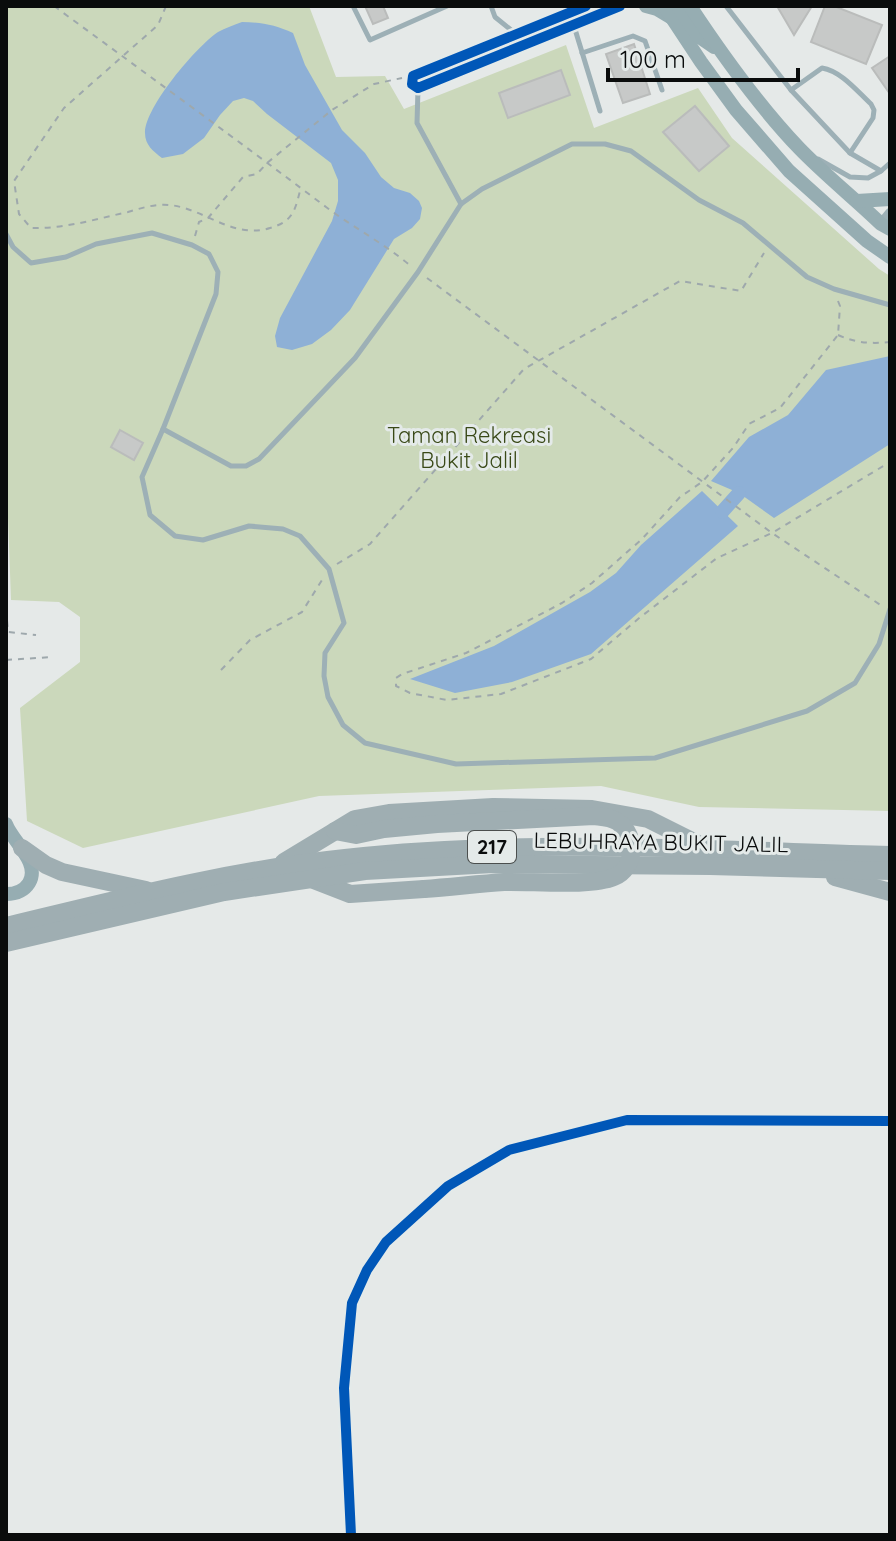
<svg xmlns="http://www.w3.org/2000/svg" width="896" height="1541" font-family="Quicksand,sans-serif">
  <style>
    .green { fill: #cbd8bb }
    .water { fill: #8eb0d6 }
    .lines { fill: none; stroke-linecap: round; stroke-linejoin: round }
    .canal { stroke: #8eb0d6; stroke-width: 14 }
    .building { fill: #c7c9c8; stroke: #babcbb; stroke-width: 2 }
    .path { stroke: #9ea8ac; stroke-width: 2; stroke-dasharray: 6 6; stroke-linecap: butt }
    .lane { stroke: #9db0b6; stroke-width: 5 }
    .street { stroke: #9db0b6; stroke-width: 10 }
    .secondary { stroke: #96adb2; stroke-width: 14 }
    .highway { stroke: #9faeb2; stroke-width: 18 }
    .highway-bridge { stroke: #9faeb2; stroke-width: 18 }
    .cycleway-casing { stroke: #e4eae9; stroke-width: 15 }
    .cycleway { stroke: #0057b8; stroke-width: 10 }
    .labels { text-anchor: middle; stroke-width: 6; stroke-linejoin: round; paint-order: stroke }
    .shield { fill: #e4eae9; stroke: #4b4f4e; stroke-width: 2 }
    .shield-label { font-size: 20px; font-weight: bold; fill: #0a0c0c }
    .park-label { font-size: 22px; fill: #394917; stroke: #e4eae9 }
    .street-label { font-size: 22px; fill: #0a0c0c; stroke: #e4eae9 }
  </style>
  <rect width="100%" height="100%" fill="#e5e9e8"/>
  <!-- green -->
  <polygon class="green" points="6,6 309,6 336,77 385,76 404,109 566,45 594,128 698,88 732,138 879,269 890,276 890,811 699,807 601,786 319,796 83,848 27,821 20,708 80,662 80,617 59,602 11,600 6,462"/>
  <!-- water -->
  <g class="water">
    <path d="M 242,22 C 261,22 276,25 293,33 L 305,65 L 342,130 L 365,153 L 381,177 L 394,188 L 410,193 L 419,201 L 422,208 L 420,219 L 412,228 L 394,239 L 350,310 L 331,330 L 312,344 L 292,350 L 277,347 L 275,336 L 280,318 L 332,221 L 338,201 L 338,180 L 331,163 L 267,114 L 253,101 L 244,98 L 233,101 L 220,115 L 204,138 L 183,154 L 162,158 C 153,151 145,145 145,133 C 145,107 196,47 218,32 C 225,28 234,25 242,22 Z"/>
    <polygon points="890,356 890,444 774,518 739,493 711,481 749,437 788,415 826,370"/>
    <polygon points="702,491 738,526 591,654 512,682 455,693 410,679 494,646 590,592 616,573 641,545"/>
  </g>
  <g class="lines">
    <!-- canal -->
    <polyline class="canal" points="722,512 739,493"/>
  </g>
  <!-- building -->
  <g class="building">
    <polygon points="365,6 383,6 388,18 373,24"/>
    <polygon points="777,6 812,6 794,35"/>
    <polygon points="825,6 834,6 882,25 866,64 811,42"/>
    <polygon points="634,44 650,94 623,103 606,54"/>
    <polygon points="890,56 890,94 872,68"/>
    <polygon points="561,70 570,95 508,118 499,93"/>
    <polygon points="695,106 729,146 699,171 663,132"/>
    <polygon points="120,430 143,443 134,460 111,447"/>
  </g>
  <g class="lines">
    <!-- path -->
    <g class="path">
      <path d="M 54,6 C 145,73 236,139 326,207 C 354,228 385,244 412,267"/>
      <path d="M 166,6 L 158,25 L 64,108 L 14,181 L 19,214 L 31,228 C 64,229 96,219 128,212 C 138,209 148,206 158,205 C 198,201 229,241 270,228 C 294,221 295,210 301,187"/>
      <polyline points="195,236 199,222 208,218 243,177 257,174 267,163 332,110 374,84 402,78"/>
      <polyline points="427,278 772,533 882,606"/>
      <polyline points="838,301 840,306 838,335 780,408 749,424 733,448 702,482 680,497 642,539 592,583 562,603 466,653 402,674 396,678 396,686 410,693 447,700 501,694 591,659 638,619 717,558 772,533 890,462"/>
      <path d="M 838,335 C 856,343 871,344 890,342"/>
      <polyline points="337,564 370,544 524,369 680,281 741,291 764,253"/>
      <polyline points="6,609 8,632 36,635"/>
      <polyline points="6,660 52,657"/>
      <polyline points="221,670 250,640 302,612 322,580"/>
    </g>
    <!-- lane -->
    <g class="lane">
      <polyline points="353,6 370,40 447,6"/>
      <polyline points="491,6 495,17 516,34"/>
      <polyline points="726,6 791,90 850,153 881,171 890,163"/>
      <polyline points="574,26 600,111"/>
      <polyline points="582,53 633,36 645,41 662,90"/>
      <polyline points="418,89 417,123 461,204"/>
      <path d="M 791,90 L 822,68 C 841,71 857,91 871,104 L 874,110 L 873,118 L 850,153"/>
      <polyline points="818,159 850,177 868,178 881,171"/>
      <polyline points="6,234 13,247 31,263 66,257 96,244 152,233 192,245 209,254 218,272 216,294 163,429 142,477 150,515 175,536 203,540 249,526 283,529 300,536 329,569 344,623 325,653 324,676 328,697 343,725 365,743 456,764 655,758 807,711 855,683 879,644 890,609"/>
      <polyline points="163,429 231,466 246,466 259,459 355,358 418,272 461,204 482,189 572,144 605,144 631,151 699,200 743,223 807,277 834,289 890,305"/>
    </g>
    <!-- street -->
    <g class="street">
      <polyline points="586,6 413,76 412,84 418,88 620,6"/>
      <polyline points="881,224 890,213"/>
      <polyline points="351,1535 344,1388 352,1303 367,1270 386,1242 448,1186 509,1150 627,1120 890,1121"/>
    </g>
    <!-- secondary -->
    <g class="secondary">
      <polyline points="646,6 657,9 672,18"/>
      <polyline points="664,6 701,62 736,110 789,171 867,241 890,257"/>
      <polyline points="678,6 698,36 714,47"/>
      <path d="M 690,6 C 723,56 758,105 799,148 C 825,175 854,198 881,224 L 890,229"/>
      <polyline points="857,201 890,199"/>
      <path d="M 6,824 C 12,841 41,863 29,883 C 24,891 15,894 6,894"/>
    </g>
    <!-- highway -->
    <g class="highway">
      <polyline points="22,848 46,865 62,872 146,890"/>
      <polyline points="284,862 355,819 389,813 493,807 592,809 648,819 702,846"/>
      <polyline points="835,877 890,892"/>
      <polyline points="314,880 350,894 424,889"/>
      <path d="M 6,926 C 118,899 230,870 345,858 C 526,838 709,850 890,855"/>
      <polyline points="6,943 224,892 365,871 493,864 710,866 890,871"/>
    </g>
    <!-- highway-bridge -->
    <path class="highway-bridge" d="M 335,831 L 356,835 L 384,829 L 437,824 L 594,816 C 602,817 611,817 618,822 C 637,835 636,868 614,877 C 591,887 531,881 504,882 C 477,884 451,887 424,889"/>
    <!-- cycleway casing -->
    <g class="cycleway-casing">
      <g id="cycleway">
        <polyline points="586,6 413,76 412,84 418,88 620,6"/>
        <polyline points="351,1535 344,1388 352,1303 367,1270 386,1242 448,1186 509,1150 627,1120 890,1121"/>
      </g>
    </g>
    <!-- cycleway -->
    <use href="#cycleway" class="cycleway"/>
  </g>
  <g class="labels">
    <!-- shield labels -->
    <rect class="shield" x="468" y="831" width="48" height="32" rx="6"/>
    <g class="shield-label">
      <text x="492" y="854">217</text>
    </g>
    <!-- park labels -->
    <g class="park-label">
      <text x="469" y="443">Taman Rekreasi<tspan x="469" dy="25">Bukit Jalil</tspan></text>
    </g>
    <!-- street labels -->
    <g class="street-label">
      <text transform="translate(661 842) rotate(1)" y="8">LEBUHRAYA BUKIT JALIL</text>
    </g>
  </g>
  <!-- border -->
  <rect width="896" height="1541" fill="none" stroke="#0a0c0c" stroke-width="16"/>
  <!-- scale -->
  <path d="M608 68v12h190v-12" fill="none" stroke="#0a0c0c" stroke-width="4"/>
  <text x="620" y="68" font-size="24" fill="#0a0c0c" stroke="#e4eae9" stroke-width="6" paint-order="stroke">100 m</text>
</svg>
